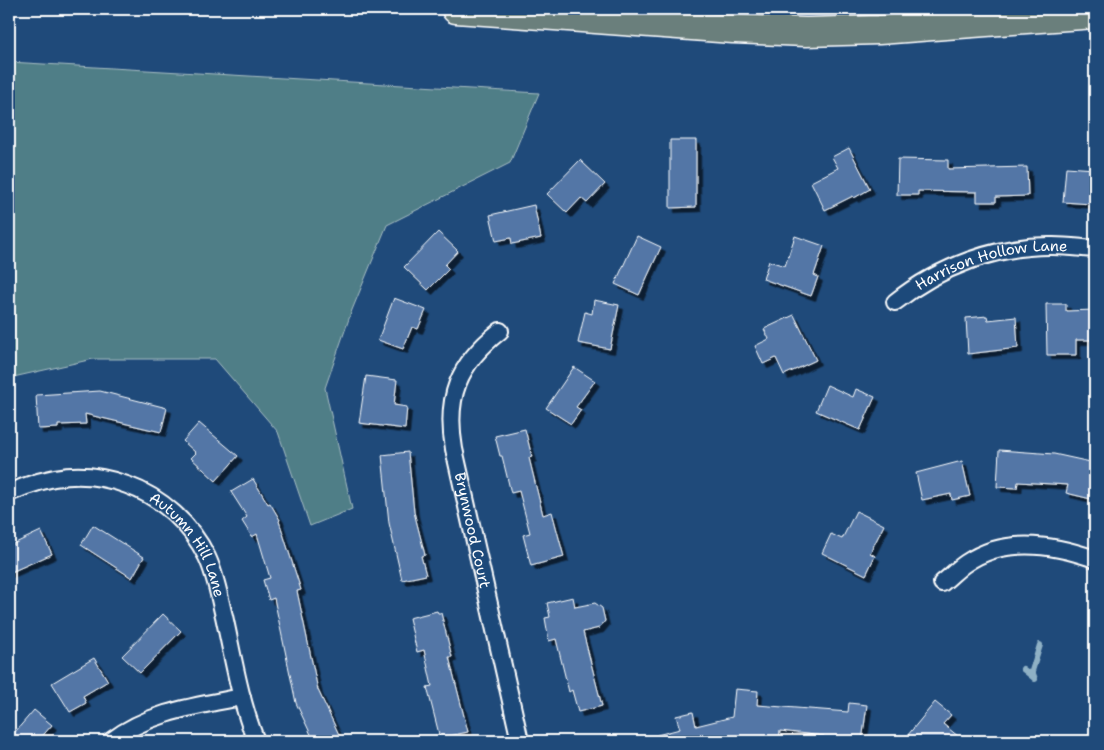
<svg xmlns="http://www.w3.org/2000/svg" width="1104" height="750" font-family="'Shantell Sans',sans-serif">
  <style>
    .green { fill: #507e87; stroke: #a8bec3 }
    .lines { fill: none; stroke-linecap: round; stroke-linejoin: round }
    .stream { stroke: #8fb1c5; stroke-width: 6 }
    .building { fill: #5276a6; stroke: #fff; filter: url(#shadow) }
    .street-casing { stroke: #fff; stroke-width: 20 }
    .highway-casing { stroke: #fff; stroke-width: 31 }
    .street { stroke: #1f4a7a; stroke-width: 16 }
    .highway { stroke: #6b7f7c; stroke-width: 28 }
    .labels { text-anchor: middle; stroke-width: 4; stroke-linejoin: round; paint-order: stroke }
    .street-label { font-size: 15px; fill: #fff; stroke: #1f4a7a }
  </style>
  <defs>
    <filter id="shadow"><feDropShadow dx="4.5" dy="4.5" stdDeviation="0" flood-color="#0009"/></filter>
  </defs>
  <rect width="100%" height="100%" fill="#1f4a7a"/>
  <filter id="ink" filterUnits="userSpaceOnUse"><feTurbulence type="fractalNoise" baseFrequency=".02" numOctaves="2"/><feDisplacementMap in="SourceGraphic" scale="10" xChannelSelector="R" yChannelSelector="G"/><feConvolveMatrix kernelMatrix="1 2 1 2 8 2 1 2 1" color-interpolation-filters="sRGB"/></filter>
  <g filter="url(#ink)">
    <!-- green -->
    <polygon class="green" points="9,62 539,93 510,163 387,225 352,310 325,388 352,509 310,526 278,432 215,359 93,359 9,378"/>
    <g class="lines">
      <!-- stream -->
      <g class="stream">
        <polyline points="1023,669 1034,678"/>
        <polyline points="1035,679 1032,671 1040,645"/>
      </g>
    </g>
    <!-- building -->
    <g class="building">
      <polygon points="670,140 696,140 696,207 670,208"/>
      <polygon points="849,148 870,189 854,198 853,196 825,210 811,182 838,168 832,157"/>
      <polygon points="898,159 948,160 948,169 1027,167 1028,196 996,197 996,202 977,202 977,192 918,191 918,195 897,195"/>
      <polygon points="580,160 605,184 587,203 581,198 567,213 547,194"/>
      <polygon points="1066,167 1095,169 1095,201 1091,201 1091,204 1063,202"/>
      <polygon points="534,205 541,238 512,244 511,238 496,241 490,215"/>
      <polygon points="438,232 458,251 445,265 449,269 428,290 404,267"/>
      <polygon points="637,236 661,247 639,295 615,284"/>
      <polygon points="795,236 824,246 814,275 818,277 811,296 763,279 769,261 785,266"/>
      <polygon points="394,298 426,310 418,329 412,327 403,349 378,340"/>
      <polygon points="594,300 619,305 610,349 578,343 585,312 592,314"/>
      <polygon points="1046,304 1066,304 1066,311 1095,310 1095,340 1076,340 1076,355 1047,355"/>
      <polygon points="794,315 816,360 784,375 776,358 763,364 755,346 769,339 764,329"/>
      <polygon points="987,316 988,320 1016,317 1018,348 968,354 966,318"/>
      <polygon points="574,367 595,381 576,407 581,410 571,424 546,408"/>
      <polygon points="366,376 397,380 394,405 407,407 405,429 359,423"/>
      <polygon points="827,385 853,397 856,389 875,397 860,430 816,411"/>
      <polygon points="100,391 167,408 161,432 85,414 86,424 58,425 58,428 38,429 36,395"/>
      <polygon points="199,423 238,456 216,481 191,458 196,453 183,441"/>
      <polygon points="525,429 532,457 529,458 543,515 552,512 564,557 531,566 523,535 530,533 519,491 511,493 502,456 500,456 495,436"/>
      <polygon points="999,450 1054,454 1095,463 1095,500 1066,493 1068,485 1018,482 1017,488 997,487"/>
      <polygon points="408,452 414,512 425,555 421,556 426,575 402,580 389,523 382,455"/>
      <polygon points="962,461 970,496 952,500 951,494 922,500 916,473"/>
      <polygon points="253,479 268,504 270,503 280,520 279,521 301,590 297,591 318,690 342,741 314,741 296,703 274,598 269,600 263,580 270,578 257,534 252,537 242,521 247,517 231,492"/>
      <polygon points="856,511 884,525 870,553 875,556 866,575 822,553 831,534 842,539"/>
      <polygon points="93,525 144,557 132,578 81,545"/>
      <polygon points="41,531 52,554 9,573 9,546"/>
      <polygon points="573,597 575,607 595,603 602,608 605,621 599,628 583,632 602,706 578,712 572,690 569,692 556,639 549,641 545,618 550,617 547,603"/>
      <polygon points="437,611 438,613 441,613 452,657 449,657 468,732 440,738 427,687 432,686 424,650 417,652 409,618"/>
      <polygon points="163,614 181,631 140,673 122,656"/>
      <polygon points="94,658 108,681 83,696 86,703 70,712 52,683"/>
      <polygon points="735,689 758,691 757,705 848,712 849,703 867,705 862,741 823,738 824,736 780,731 779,741 752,740 752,741 658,741 657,735 680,729 676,716 693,712 696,726 732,717"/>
      <polygon points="935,702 951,715 943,724 964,741 903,741"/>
      <polygon points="34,710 52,725 38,741 9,741 9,739"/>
    </g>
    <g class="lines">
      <!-- street casing -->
      <g class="street-casing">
        <g id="street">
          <path id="s1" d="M 895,302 C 939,267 997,245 1053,246 C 1067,246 1081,248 1095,249"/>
          <path id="s2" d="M 500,331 C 458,364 445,397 454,449 L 520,741"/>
          <path id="s3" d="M 9,493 C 49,475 84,469 127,485 C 161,497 191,524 207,557 C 216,576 219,596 224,616 C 233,657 240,701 256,741"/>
          <path d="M 942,583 C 950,577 957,569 966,563 C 1005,536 1053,544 1095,559"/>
          <path d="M 111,741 C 149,712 196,706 242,697"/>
        </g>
      </g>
      <!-- highway casing -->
      <g class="highway-casing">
        <polyline id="highway" points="456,9 733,29 806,32 879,30 1095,14"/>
      </g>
      <!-- street -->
      <use href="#street" class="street"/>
      <!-- highway -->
      <use href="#highway" class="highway"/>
    </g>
  </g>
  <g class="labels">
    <!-- street labels -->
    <g class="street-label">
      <text dy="5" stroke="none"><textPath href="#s1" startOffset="106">Harrison Hollow Lane</textPath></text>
      <text dy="5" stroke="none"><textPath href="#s2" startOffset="218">Brynwood Court</textPath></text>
      <text dy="5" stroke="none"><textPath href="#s3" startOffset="211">Autumn Hill Lane</textPath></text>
    </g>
  </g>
  <!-- margin -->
  <rect width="1104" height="750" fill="none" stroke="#1f4a7a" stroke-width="30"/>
  <rect x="15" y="15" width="1074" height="720" fill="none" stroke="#fff" stroke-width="2" filter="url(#ink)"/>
</svg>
